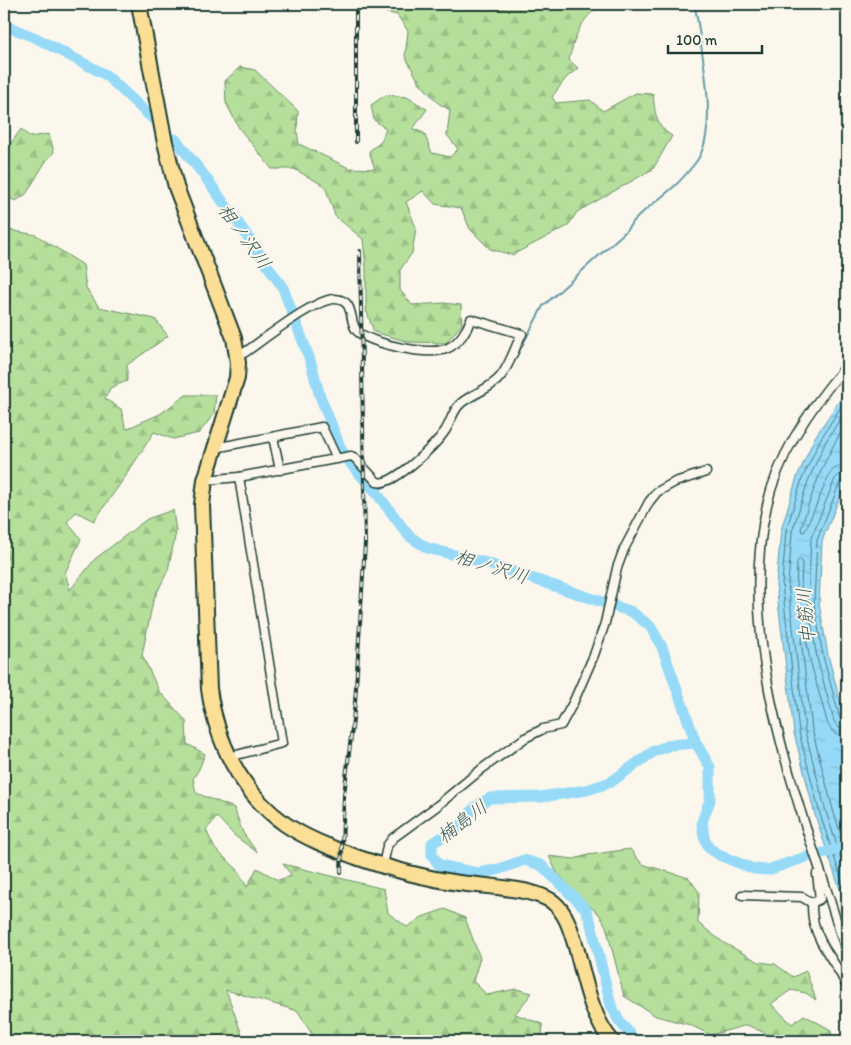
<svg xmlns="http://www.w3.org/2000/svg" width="851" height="1045" font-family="Itim,'Klee One',sans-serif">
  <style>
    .forest { fill: url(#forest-firs); stroke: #6a8e68 }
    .water { fill: url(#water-ripples); stroke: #669baa }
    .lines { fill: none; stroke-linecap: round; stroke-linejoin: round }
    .shore { stroke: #4f7c82; stroke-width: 1 }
    .stream { stroke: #669baa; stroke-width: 2 }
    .river { stroke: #96daf8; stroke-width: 11 }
    .street-casing { stroke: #1f3d34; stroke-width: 11 }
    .highway-casing { stroke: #1f3d34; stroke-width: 18 }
    .street { stroke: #fbf7ec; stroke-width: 8 }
    .highway { stroke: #fbdf96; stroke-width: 14 }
    .rail-casing { stroke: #1f3d34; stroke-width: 4 }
    .rail { stroke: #fbf7ec; stroke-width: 2; stroke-dasharray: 5.5; stroke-linecap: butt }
    .labels { text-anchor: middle; stroke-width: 4; stroke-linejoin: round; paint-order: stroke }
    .water-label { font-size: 19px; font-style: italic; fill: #375c5b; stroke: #fbf7ec }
  </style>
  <defs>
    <pattern id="forest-firs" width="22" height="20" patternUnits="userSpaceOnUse" patternTransform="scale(1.25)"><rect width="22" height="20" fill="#b6df9c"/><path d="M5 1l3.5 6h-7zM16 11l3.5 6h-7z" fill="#9cc087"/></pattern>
    <pattern id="water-ripples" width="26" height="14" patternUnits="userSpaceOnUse" patternTransform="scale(1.25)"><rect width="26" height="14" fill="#96daf8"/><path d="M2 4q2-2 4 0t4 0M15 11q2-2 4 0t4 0" fill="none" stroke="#81bcd5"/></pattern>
  </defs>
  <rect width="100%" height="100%" fill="#fbf7ec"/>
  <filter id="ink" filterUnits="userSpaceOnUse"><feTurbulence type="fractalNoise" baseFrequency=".02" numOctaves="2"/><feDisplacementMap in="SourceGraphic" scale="10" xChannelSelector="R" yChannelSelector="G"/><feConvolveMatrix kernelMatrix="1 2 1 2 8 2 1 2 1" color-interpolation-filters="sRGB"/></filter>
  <g filter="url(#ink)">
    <!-- forest -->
    <g class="forest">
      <path d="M 364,4 L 601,4 C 580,21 575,35 569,60 L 578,68 L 566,78 L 552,97 L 556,103 L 590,100 L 603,111 L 636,93 L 653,94 C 655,112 655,126 672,136 L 653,169 L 577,212 L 568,226 L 512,255 L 490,249 L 470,229 L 461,208 L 435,204 L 423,191 L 406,202 L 416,228 L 412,253 L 400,270 L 400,290 L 412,305 L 444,303 L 461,305 L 462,324 L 446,343 L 409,342 L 374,332 L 366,310 L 366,267 L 363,239 L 335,216 L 325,186 L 294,169 L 272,169 L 239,128 L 226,103 L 225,81 L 240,67 L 255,70 L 298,111 L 297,132 L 299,144 L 349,168 L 375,169 L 369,151 L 381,142 L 386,129 L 374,120 L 371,105 L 386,95 L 407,97 L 427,109 L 413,129 L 424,133 L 432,153 L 450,157 L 458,149 L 447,135 L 450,110 L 438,103 L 419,82 L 405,56 L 408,31 L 397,15 L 364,7 Z"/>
      <polygon points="21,129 30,137 49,134 54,152 46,161 26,194 16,201 4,196 4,167 7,149"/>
      <polygon points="4,229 36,235 83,265 86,288 99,307 155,319 168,336 127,365 127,381 110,388 105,399 121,409 126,429 160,414 186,395 216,395 214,414 199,433 173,439 154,432 125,477 94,521 76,512 67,522 81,539 65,573 70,590 95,559 147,519 173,510 176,532 168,570 153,601 142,655 159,691 186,721 187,744 205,754 199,769 193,779 196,793 234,808 243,833 257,852 235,836 217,817 206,830 215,849 237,869 247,887 257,868 278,880 292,876 283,864 384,889 388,913 407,927 422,917 445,909 465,918 480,958 473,981 487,995 516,989 532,993 515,1014 542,1024 543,1041 316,1041 298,1011 226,990 242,1035 250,1041 4,1041 4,314 5,307 4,303"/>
      <polygon points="630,849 642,864 689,878 699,892 698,923 724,943 759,962 775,964 793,977 806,971 816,1000 806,993 791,990 771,1004 792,1024 804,1015 831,1030 832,1041 783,1041 747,1025 711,1035 690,1025 656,1016 624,996 606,926 599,914 581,899 556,871 549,856 574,859 588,855"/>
    </g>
    <!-- water -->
    <polygon class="water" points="847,389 847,479 822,541 819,603 828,655 847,727 847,911 815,815 794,733 776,585 781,530 797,477 815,437"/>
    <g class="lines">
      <!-- shore -->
      <g class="shore">
        <polyline points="847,397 820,440 802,479 786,531 782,584 799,732 820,814 847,896"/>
        <polyline points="847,408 825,443 808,481 792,532 788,584 805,731 826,812 847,876"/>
        <path d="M 847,422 C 824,459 813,488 801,529 L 802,532 L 805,531 L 830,473 L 837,467 L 847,465"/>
        <polyline points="847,472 840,474 835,479 811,538 808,603 817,658 834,721 839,728 847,730"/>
        <polyline points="847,479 843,479 840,482 817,540 814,603 823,656 840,719 843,722 847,723"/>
        <polygon points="800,559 802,562 801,591 799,594 796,592 797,562"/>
        <polyline points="847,737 835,734 828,725 810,660 806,639 803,637 801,640 812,729 833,810 847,853"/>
      </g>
      <!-- stream -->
      <g class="stream">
        <path d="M 458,412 C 465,404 473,402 482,396 C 491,391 498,385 505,378 L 543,306 L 625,232 C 637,214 654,204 670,190 C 679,183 689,171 696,162 C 716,135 706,77 701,45 C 699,31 698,18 694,4"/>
        <polyline points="375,491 396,482 406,474"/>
      </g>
      <!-- river -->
      <g class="river">
        <polyline points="4,25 36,38 106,75 153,119"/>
        <polyline points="175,139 203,174 239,224 283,288 310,360 320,396 341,449 351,464 375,491 409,536 427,548 483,562 632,612 650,626 662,647 696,743 710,767 710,800 702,822 704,837 709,848 721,856 754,869 768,870 803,858 847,847"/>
        <polyline points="636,1041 619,1021 611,1005 590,920 585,908 541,865 524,860 497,870 477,873 439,865 432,855 432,843 460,827 475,807 490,798 541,797 587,790 611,782 654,751 670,745 696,743"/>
      </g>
      <!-- street casing -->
      <g class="street-casing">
        <g id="street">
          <path d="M 238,353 L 244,353 C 263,340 316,298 335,299 C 356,300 348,322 357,331 C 371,344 430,357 448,348 C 459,343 467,330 471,319 L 522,334"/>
          <path d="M 847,365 C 812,405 779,452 767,505 C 740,621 781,756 819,867 C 829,895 837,925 847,953"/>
          <polyline points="273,437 280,470"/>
          <polyline points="216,446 220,447 322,427 337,459"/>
          <path d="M 205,480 L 239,477 L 351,456 L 355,458 L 377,482 C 393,487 436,444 445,431 C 451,422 452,412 460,404 C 472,393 490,390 501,376 C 510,364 515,348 521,335"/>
          <polyline points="229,757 282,743 239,477"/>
          <polyline points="383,866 387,846 393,838 437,806 483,768 525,738 543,729 561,725 573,703 594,655 605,623 617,568 624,549 649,502 657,492 675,482 706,472"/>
          <polyline points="742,895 802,897 812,903 820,899 817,874"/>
          <path d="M 812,903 C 812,910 812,919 815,927 C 821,949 839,966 847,987"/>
        </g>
      </g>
      <!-- highway casing -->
      <g class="highway-casing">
        <path id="highway" d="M 139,4 L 164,138 L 176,187 L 234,338 L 238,363 L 237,378 L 205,480 L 202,505 L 209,689 C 216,741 241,793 285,824 C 307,839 332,848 356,857 C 390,869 423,878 459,883 C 483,886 536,888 554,903 C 567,914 571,931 576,947 C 584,976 591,1018 612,1041"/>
      </g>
      <!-- street -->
      <use href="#street" class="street"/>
      <!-- highway -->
      <use href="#highway" class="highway"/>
      <!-- rail casing -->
      <g class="rail-casing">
        <g id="rail">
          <polyline points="356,4 356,142"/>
          <polyline points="341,872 344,795 355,703 365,543 360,251"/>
        </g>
      </g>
      <!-- rail -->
      <use href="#rail" class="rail"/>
    </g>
  </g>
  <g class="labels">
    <!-- water labels -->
    <g class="water-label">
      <text transform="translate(245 236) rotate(54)" y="7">相ノ沢川</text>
      <text transform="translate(492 566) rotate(17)" y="7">相ノ沢川</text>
      <text transform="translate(805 616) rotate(-95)" y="7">中筋川</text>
      <text transform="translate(462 821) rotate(-37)" y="7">楠島川</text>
    </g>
  </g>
  <!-- margin -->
  <rect width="851" height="1045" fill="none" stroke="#fbf7ec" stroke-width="20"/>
  <rect x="10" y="10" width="831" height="1025" fill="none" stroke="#1f3d34" stroke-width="2" filter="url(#ink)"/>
  <!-- scale -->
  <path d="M668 45v8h94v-8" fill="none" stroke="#1f3d34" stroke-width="2.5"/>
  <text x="676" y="45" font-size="15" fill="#1f3d34" stroke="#fbf7ec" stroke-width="4" paint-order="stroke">100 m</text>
</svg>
